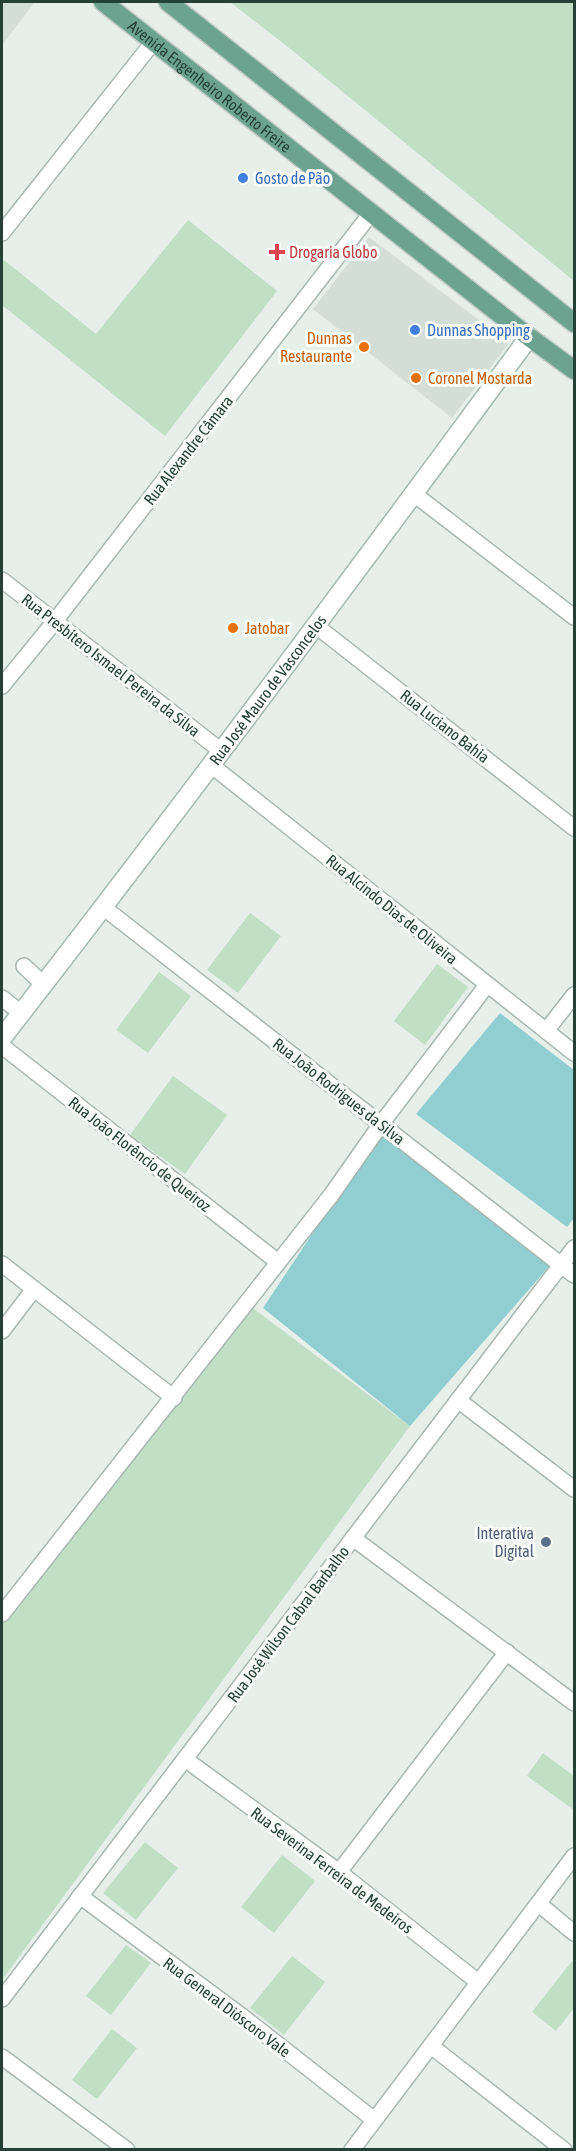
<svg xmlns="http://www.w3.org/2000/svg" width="576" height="2151" font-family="'Asap Condensed',sans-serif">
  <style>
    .built { fill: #d4ded9 }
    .green { fill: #c0dfc5 }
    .water { fill: #90ced2 }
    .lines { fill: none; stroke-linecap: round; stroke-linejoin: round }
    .street-casing { stroke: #a8b7b1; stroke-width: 18 }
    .secondary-casing { stroke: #a4bab1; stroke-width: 21 }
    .primary-casing { stroke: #c2cac7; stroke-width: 21 }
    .street { stroke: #fff; stroke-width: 15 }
    .secondary { stroke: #fff; stroke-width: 18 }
    .primary { stroke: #6ba390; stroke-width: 18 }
    .shop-dot { fill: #3f7fe0; stroke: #f7fbf8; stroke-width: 2 }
    .health-dot { fill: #e0444e; stroke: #f7fbf8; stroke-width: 2 }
    .food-dot { fill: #e8710a; stroke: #f7fbf8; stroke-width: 2 }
    .service-dot { fill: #5c6f8a; stroke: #f7fbf8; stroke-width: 2 }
    .labels { text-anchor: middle; stroke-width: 6; stroke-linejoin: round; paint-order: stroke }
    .street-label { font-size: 16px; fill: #254137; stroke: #f7fbf8 }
    .shop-label { font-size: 16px; fill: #366cbe; stroke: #f7fbf8; text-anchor: start }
    .health-label { font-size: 16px; fill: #be3a42; stroke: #f7fbf8; text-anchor: start }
    .food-label { font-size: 16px; fill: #c56008; stroke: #f7fbf8; text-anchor: start }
    .service-label { font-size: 16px; fill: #4e5e75; stroke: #f7fbf8; text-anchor: end }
  </style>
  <rect width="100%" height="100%" fill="#e6efea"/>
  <!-- built -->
  <g class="built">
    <polygon points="2,2 35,2 2,45"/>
    <polygon points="369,237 509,343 452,418 313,309"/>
  </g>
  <!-- green -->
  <g class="green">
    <polygon points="230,2 574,2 574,281 288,47"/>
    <polygon points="188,220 277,291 165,436 2,305 2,263 4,260 96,334"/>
    <polygon points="250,913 281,936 238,993 207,970"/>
    <polygon points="437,964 468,987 425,1045 394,1021"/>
    <polygon points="159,972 191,996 148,1053 116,1030"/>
    <polygon points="173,1076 227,1115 185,1174 130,1135"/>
    <polygon points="246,1303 410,1426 2,1980 2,1624"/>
    <polygon points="543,1753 574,1776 574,1810 527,1776"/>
    <polygon points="145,1842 178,1868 136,1920 103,1893"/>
    <polygon points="282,1855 315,1881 274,1933 241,1907"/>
    <polygon points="126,1945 151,1963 111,2015 86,1996"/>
    <polygon points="292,1956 325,1982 284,2035 250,2008"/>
    <polygon points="572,1961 574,1963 574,2008 556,2031 532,2012"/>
    <polygon points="112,2029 137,2048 97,2099 72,2080"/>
  </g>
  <!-- water -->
  <g class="water">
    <polygon points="500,1013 574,1070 574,1218 567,1227 416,1114"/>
    <polygon points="381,1130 553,1262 410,1426 263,1308"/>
  </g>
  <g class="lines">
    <!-- street casing -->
    <g class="street-casing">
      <g id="street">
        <polyline points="2,233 154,41"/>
        <polyline points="414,494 574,617"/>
        <polyline points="2,580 220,750"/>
        <polyline points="315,625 574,828"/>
        <polyline points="2,686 55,621 372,212"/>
        <polyline points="211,765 574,1053"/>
        <polyline points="103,907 574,1275"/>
        <polyline points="24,966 43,984"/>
        <polyline points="2,998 21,1013"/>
        <polyline points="546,1031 574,995"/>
        <polyline points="2,1046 278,1262"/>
        <polyline points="2,1264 174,1398"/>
        <polyline points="2,1331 34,1289"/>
        <polyline points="458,1400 574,1489"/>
        <polyline points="353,1538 574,1703"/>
        <polyline points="2,1614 332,1194 381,1124 487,985"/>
        <polyline points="185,1759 339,1872 478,1982"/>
        <polyline points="339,1872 507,1652"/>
        <polyline points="80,1896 243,2017 373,2119"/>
        <polyline points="539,1904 574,1933"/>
        <polyline points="2,1999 574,1248"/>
        <polyline points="431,2046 564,2150"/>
        <polyline points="2,2057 127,2150"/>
        <polyline points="352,2150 574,1856"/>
      </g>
    </g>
    <!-- secondary casing -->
    <g class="secondary-casing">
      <g id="secondary">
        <path id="s1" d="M 2,1038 C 181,808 356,573 529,337"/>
      </g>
    </g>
    <!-- primary casing -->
    <g class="primary-casing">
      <g id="primary">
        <path id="s2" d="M 103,2 L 529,337 L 574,370"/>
        <polyline points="168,2 574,323"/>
      </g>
    </g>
    <!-- street -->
    <use href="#street" class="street"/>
    <!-- secondary -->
    <use href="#secondary" class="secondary"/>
    <!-- primary -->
    <use href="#primary" class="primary"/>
  </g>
  <!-- markers -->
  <g class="shop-dot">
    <circle cx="243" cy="178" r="6"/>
    <circle cx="415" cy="330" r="6"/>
  </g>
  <path class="health-dot" d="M274 243h6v6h6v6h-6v6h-6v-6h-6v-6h6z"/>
  <g class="food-dot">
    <circle cx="364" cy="347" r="6"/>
    <circle cx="416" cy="378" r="6"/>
    <circle cx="233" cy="628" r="6"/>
  </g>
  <circle class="service-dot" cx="546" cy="1542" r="6"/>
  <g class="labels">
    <!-- street labels -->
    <g class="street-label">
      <text dy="6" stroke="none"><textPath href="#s2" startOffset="136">Avenida Engenheiro Roberto Freire</textPath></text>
      <text transform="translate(188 450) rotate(-52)" y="6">Rua Alexandre Câmara</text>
      <text transform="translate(111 665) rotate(38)" y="6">Rua Presbítero Ismael Pereira da Silva</text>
      <text dy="6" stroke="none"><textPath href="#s1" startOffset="438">Rua José Mauro de Vasconcelos</textPath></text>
      <text transform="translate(445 726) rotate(38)" y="6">Rua Luciano Bahia</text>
      <text transform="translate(392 909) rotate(39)" y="6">Rua Alcindo Dias de Oliveira</text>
      <text transform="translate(339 1091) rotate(38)" y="6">Rua João Rodrigues da Silva</text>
      <text transform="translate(140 1154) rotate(38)" y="6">Rua João Florêncio de Queiroz</text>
      <text transform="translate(288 1624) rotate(-53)" y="6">Rua José Wilson Cabral Barbalho</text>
      <text transform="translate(332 1870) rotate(37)" y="6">Rua Severina Ferreira de Medeiros</text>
      <text transform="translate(227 2007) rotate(37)" y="6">Rua General Dióscoro Vale</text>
    </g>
    <!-- shop labels -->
    <g class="shop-label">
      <text x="255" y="184">Gosto de Pão</text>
      <text x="427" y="336">Dunnas Shopping</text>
    </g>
    <!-- health labels -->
    <g class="health-label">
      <text x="289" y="258">Drogaria Globo</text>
    </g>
    <!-- food labels -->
    <g class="food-label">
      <text x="352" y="344" text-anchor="end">Dunnas<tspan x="352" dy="18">Restaurante</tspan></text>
      <text x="428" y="384">Coronel Mostarda</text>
      <text x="245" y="634">Jatobar</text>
    </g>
    <!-- service labels -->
    <g class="service-label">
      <text x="534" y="1539">Interativa<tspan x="534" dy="18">Digital</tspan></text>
    </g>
  </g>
  <!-- border -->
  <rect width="576" height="2151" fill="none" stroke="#254137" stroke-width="6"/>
</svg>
